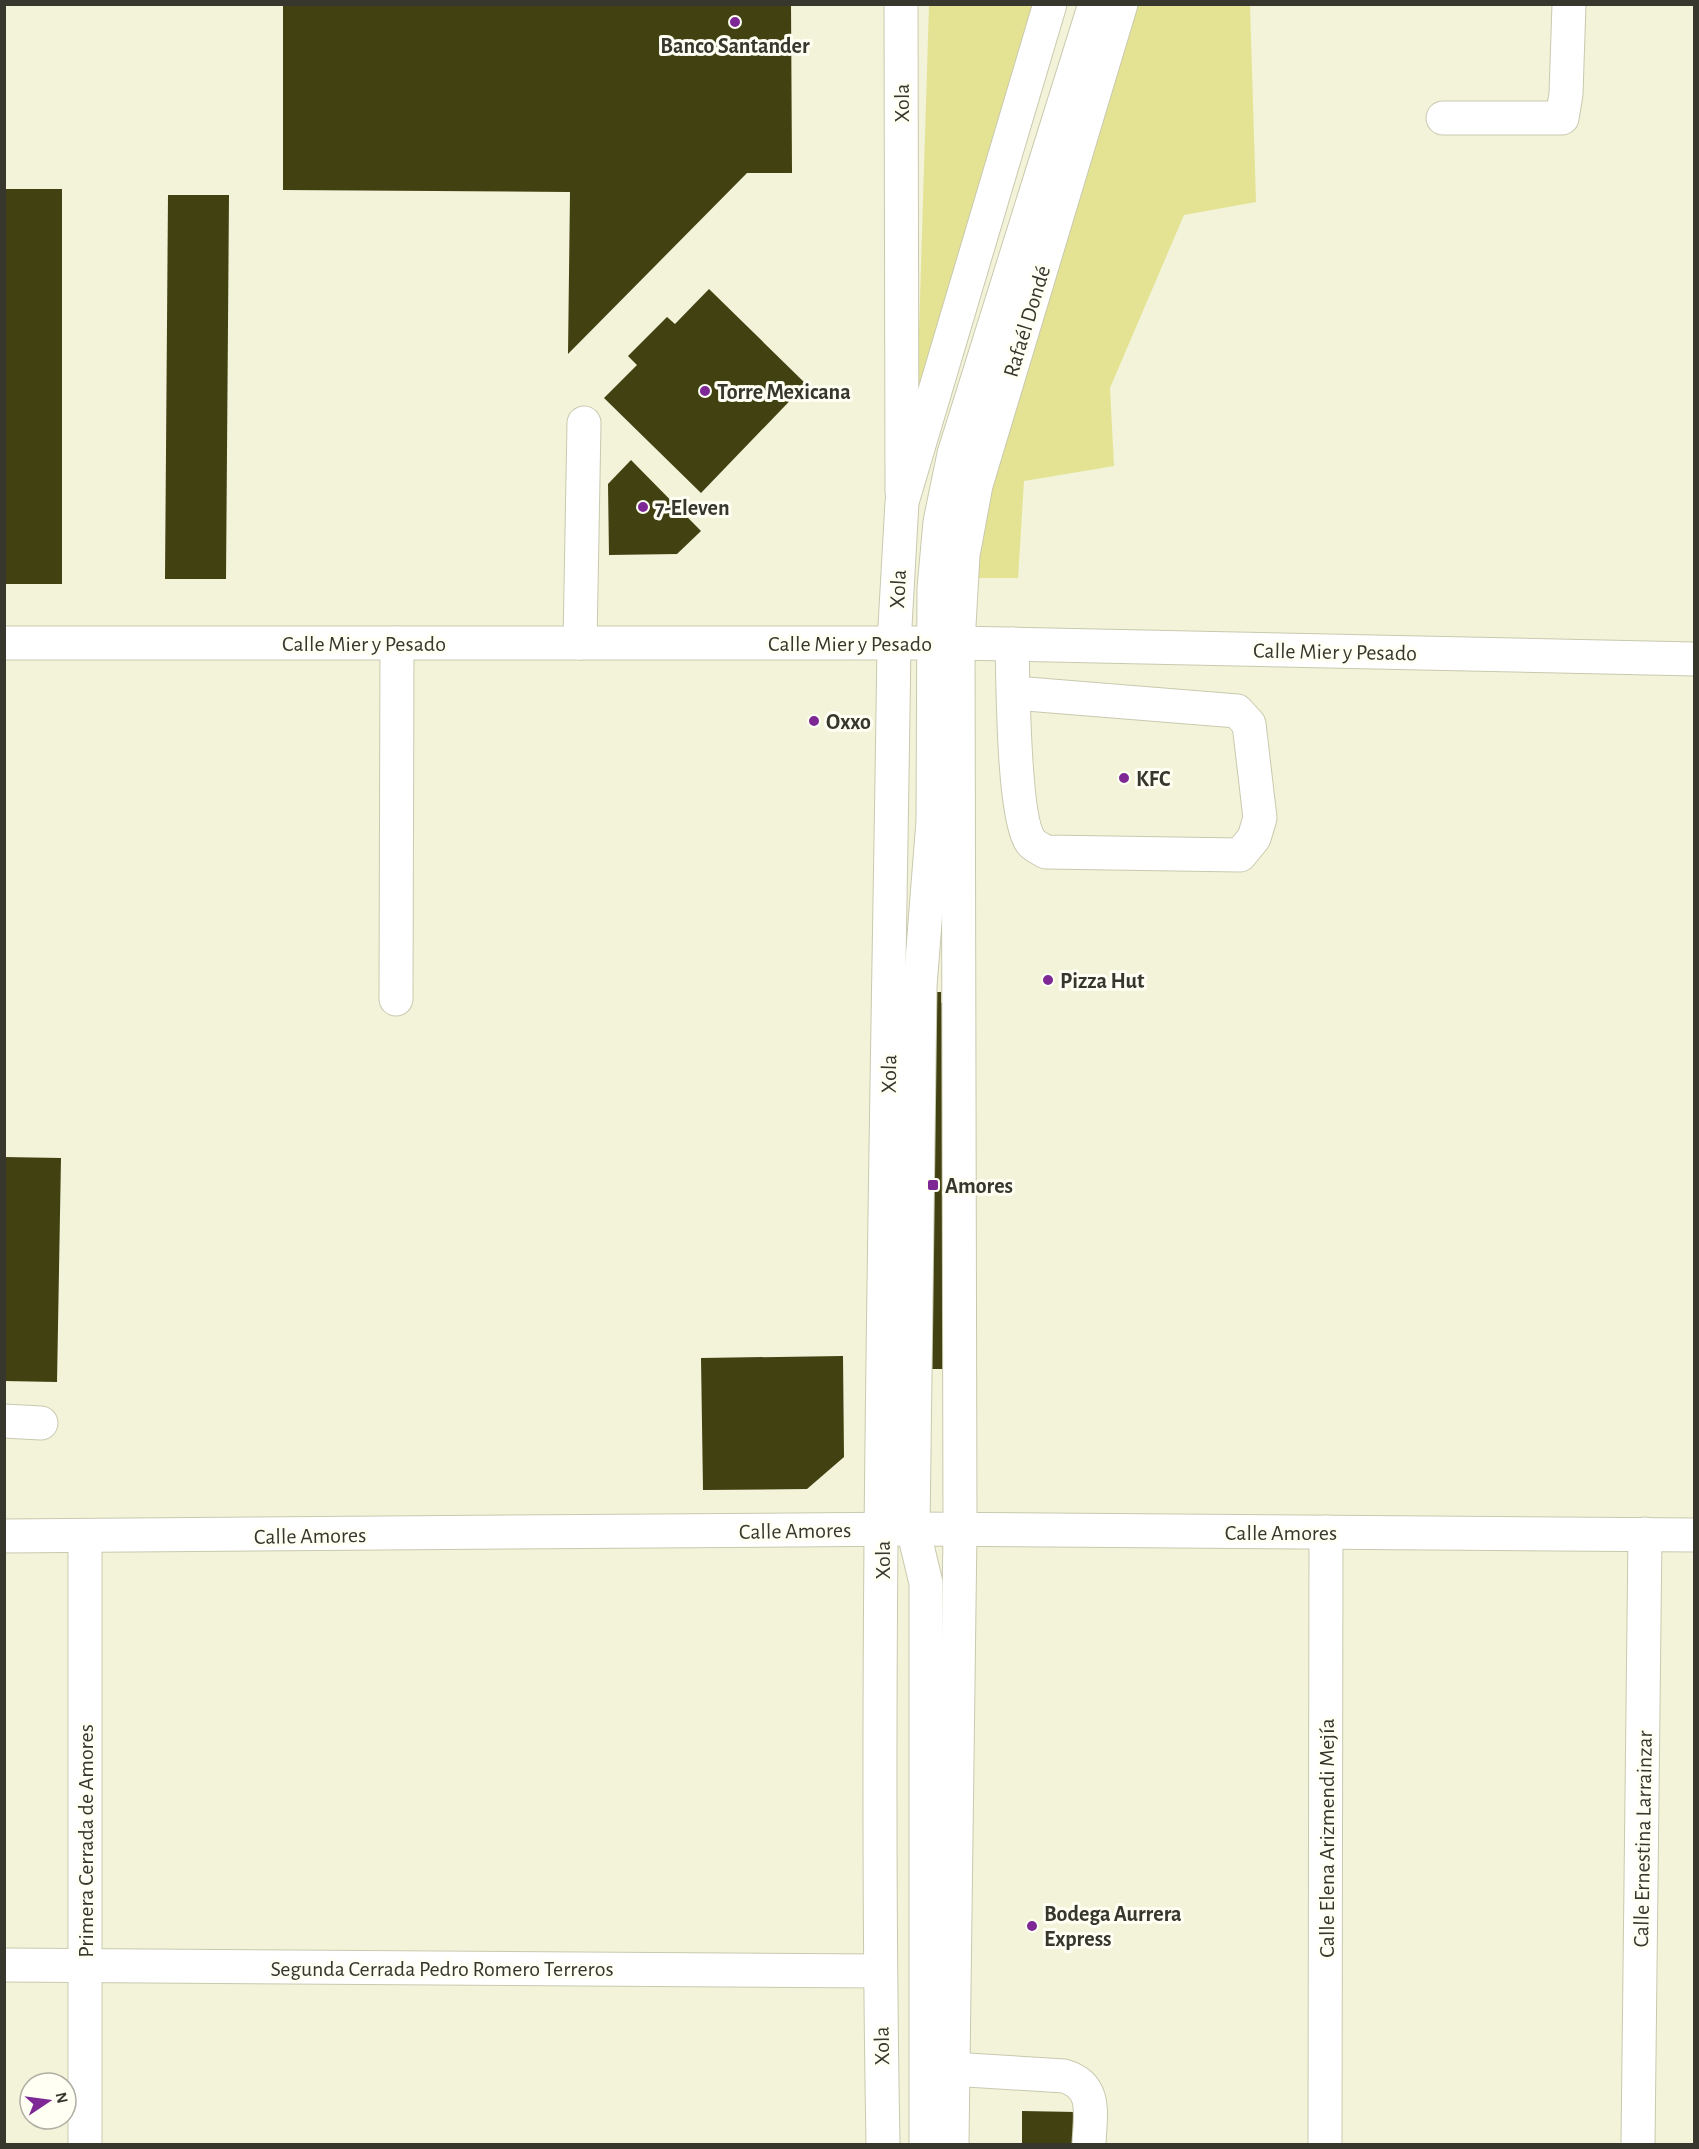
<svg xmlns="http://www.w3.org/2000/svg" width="1699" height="2149" font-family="'Alegreya Sans',sans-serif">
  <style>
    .green { fill: #e4e394 }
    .building { fill: #424112 }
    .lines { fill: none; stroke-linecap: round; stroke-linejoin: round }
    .minor-casing { stroke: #c9c9af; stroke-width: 35 }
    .major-casing { stroke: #c9c9af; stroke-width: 35 }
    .minor { stroke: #fff; stroke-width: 33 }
    .major { stroke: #fff; stroke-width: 33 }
    .poi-dot { fill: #7e2896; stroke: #fffff4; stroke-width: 2 }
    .labels { text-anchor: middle; stroke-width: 6; stroke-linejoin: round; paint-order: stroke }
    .poi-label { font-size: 22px; font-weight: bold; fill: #37372d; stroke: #fffff4; text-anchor: start }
    .street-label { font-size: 22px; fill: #37372d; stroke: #fffff4 }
  </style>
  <rect width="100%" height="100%" fill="#f2f3d8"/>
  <!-- green -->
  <g class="green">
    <polygon points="929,5 1034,5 917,396"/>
    <polygon points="1134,5 1250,5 1256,202 1184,215 1110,388 1114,466 1024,481 1018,578 976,578 987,500"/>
  </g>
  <!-- building -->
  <g class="building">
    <polygon points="283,4 791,4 792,173 747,173 568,354 570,192 283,190"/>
    <rect x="4" y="189" width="58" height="395"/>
    <polygon points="168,195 229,195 226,579 165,579"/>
    <polygon points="709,289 806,384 701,493 604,398 637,365 628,356 667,317 675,324"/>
    <polygon points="631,460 701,531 677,554 609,555 608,484"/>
    <polygon points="931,992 941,992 941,1003 953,1003 952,1369 914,1369"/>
    <polygon points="4,1157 61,1158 57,1382 4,1381"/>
    <polygon points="843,1356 844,1457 807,1489 703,1490 701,1358"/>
    <polygon points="1022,2111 1076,2112 1075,2144 1022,2144"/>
  </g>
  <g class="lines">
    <!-- minor casing -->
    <g class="minor-casing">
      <g id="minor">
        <polyline points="901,4 902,492"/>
        <polyline points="1443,118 1562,118 1566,94 1569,4"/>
        <polyline points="4,643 958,643 1694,659"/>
        <polyline points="580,643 584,423"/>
        <path d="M 1012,644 C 1013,680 1013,819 1031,842 C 1034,846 1041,849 1046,852 L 1240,855 L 1254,838 L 1260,818 L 1249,724 L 1237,711 L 1014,693"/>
        <polyline points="396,999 397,643"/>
        <polyline points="4,1421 41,1423"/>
        <polyline points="4,1965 880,1971"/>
        <path d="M 951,2069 L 1064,2076 C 1098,2086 1090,2115 1089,2144"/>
        <polyline points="85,2144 85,1537"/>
        <polyline points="926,2144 926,1583 913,1529 920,986 933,821 934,588 940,522 954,454 1095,4"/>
        <polyline points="1325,2144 1326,1532"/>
        <polyline points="1638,2144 1645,1534"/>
      </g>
    </g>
    <!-- major casing -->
    <g class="major-casing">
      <g id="major">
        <polyline points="4,1536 913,1529 1694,1535"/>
        <path d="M 883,2144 C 874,1644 887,1144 894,644 L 902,502 L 1050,4"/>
        <polyline points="952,2144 960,1530 958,643 963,555 976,485 1121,4"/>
      </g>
    </g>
    <!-- minor -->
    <use href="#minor" class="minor"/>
    <!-- major -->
    <use href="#major" class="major"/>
  </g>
  <!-- markers -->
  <g class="poi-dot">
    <circle cx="735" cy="22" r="6"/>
    <circle cx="705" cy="391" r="6"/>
    <circle cx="643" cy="507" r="6"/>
    <circle cx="814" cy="721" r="6"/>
    <circle cx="1124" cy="778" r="6"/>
    <circle cx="1048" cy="980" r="6"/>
    <rect x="927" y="1179" width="12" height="12" rx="3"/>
    <circle cx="1032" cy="1926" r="6"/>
  </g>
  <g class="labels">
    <!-- poi labels -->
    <g class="poi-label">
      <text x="735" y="53" text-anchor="middle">Banco Santander</text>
      <text x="717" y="399">Torre Mexicana</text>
      <text x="655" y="515">7-Eleven</text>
      <text x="826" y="729">Oxxo</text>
      <text x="1136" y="786">KFC</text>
      <text x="1060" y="988">Pizza Hut</text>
      <text x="945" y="1193">Amores</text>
      <text x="1044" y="1921">Bodega Aurrera<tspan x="1044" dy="25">Express</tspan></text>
    </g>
    <!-- street labels -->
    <g class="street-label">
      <text transform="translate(901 103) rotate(-90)" y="8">Xola</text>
      <text transform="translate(1026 321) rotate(-73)" y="8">Rafaél Dondé</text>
      <text transform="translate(897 589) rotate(-87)" y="8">Xola</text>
      <text x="364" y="651">Calle Mier y Pesado</text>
      <text x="850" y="651">Calle Mier y Pesado</text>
      <text transform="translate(1335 651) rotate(1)" y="8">Calle Mier y Pesado</text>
      <text transform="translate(888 1074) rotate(-89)" y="8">Xola</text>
      <text transform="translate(795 1530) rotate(-1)" y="8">Calle Amores</text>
      <text x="1281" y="1540">Calle Amores</text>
      <text transform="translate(310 1535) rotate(-1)" y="8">Calle Amores</text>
      <text transform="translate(882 1560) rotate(-90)" y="8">Xola</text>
      <text transform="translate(1326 1838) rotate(-90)" y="8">Calle Elena Arizmendi Mejía</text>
      <text transform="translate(1642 1839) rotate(-89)" y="8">Calle Ernestina Larrainzar</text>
      <text transform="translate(85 1841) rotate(-90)" y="8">Primera Cerrada de Amores</text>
      <text x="442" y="1976">Segunda Cerrada Pedro Romero Terreros</text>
      <text transform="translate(881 2046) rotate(-91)" y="8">Xola</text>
    </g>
  </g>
  <!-- border -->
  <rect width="1699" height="2149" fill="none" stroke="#37372d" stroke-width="12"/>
  <!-- north arrow -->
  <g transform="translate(48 2101) rotate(77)"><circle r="28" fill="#fffff4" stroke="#afafa4" stroke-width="1.5"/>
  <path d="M0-4.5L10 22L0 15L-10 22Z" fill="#7e2896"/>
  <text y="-9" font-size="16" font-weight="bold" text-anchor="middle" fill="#37372d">N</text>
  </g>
</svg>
